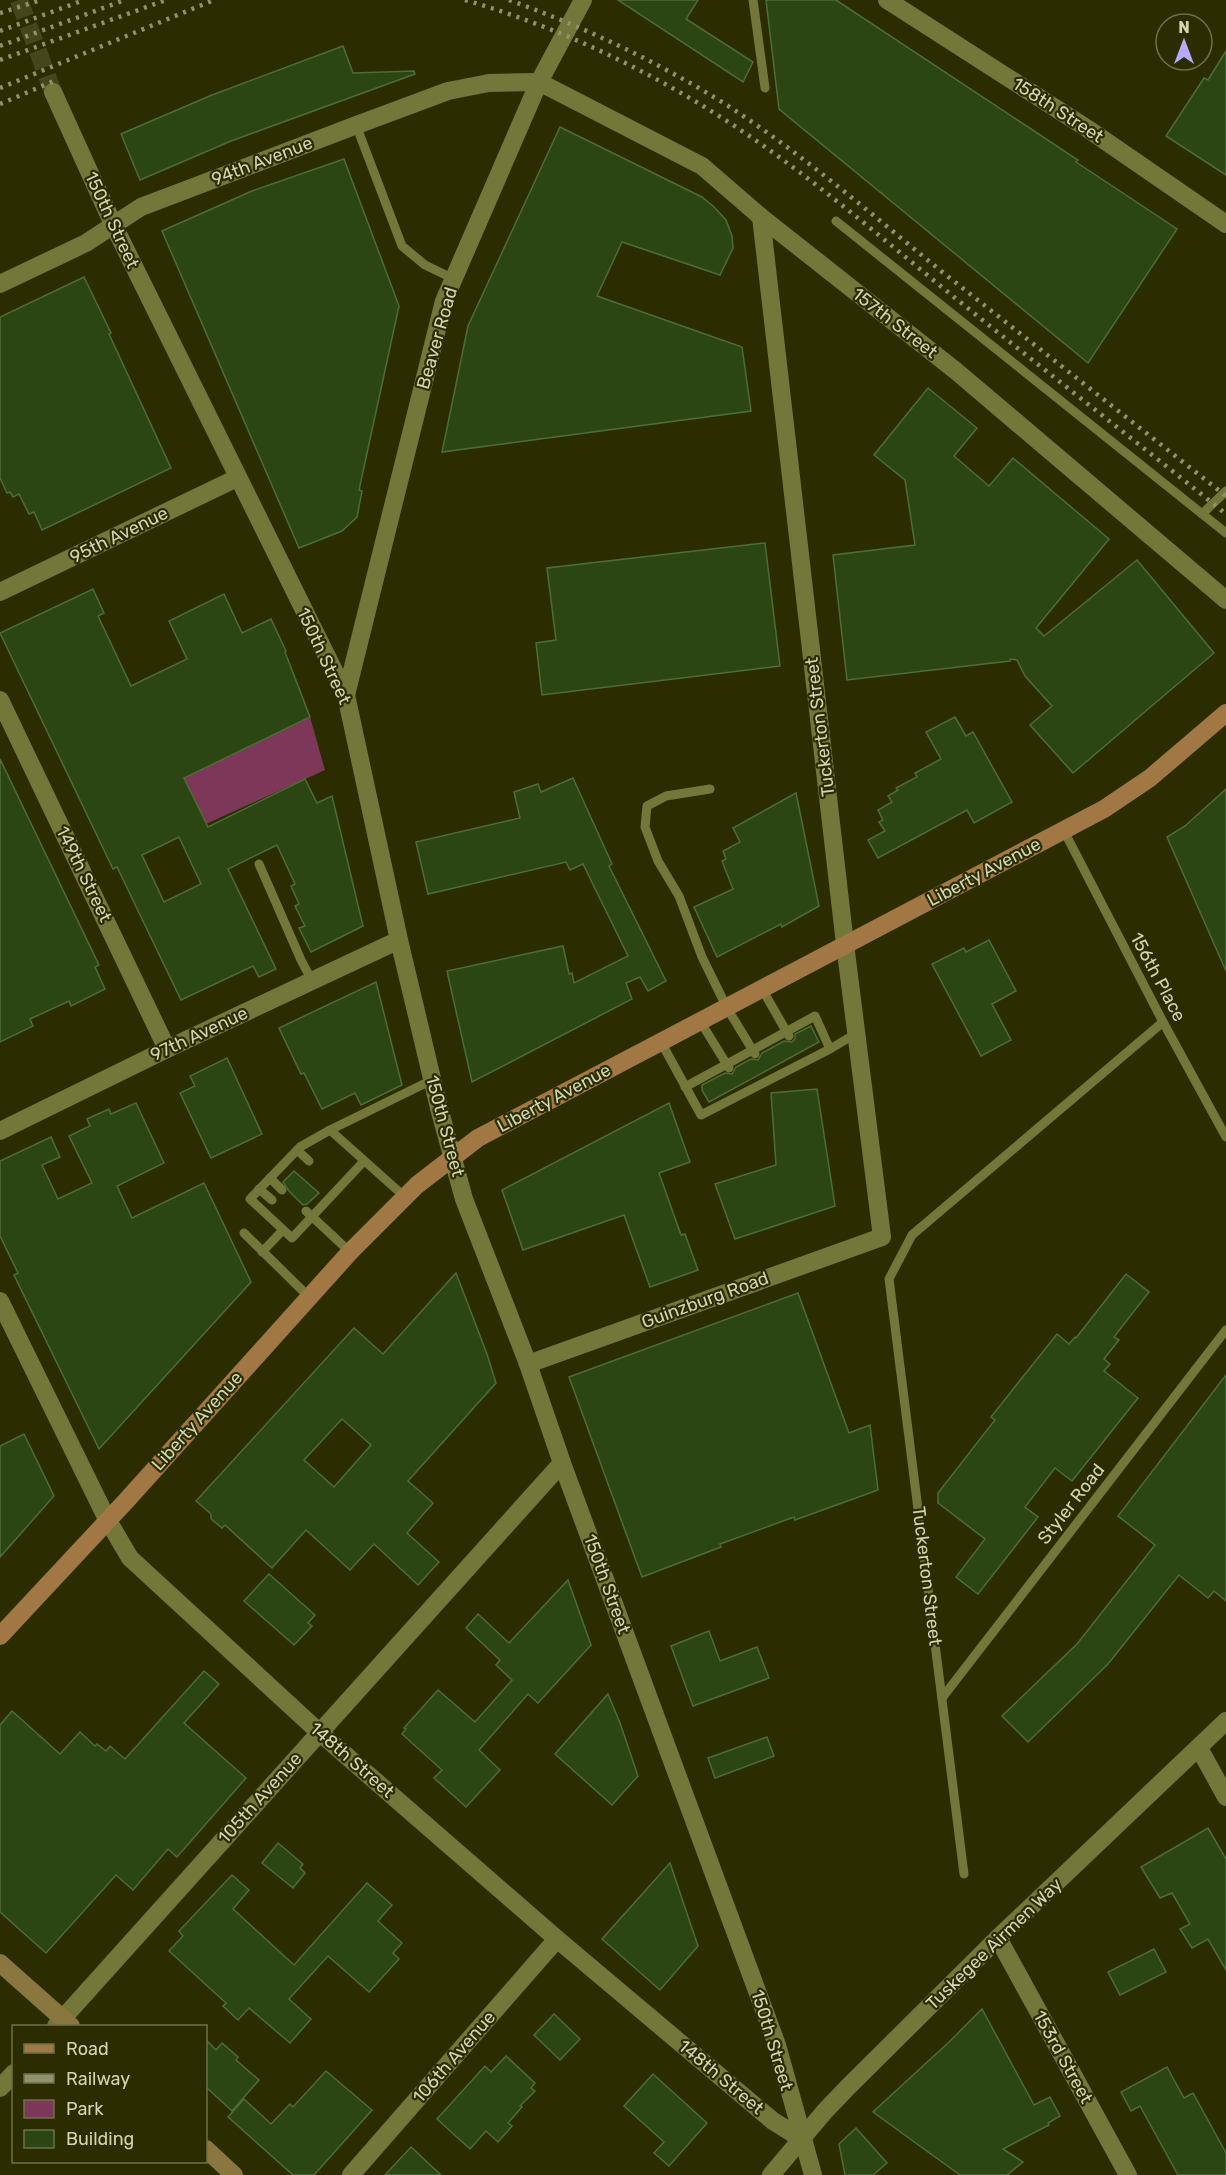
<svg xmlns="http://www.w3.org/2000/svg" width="1226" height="2175" font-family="Rubik,sans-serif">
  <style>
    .green { fill: #7d3758 }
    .building { fill: #2b4613; stroke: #4f6c38; stroke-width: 1.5; fill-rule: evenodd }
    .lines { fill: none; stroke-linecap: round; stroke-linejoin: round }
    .street-tunnel { stroke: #44461b; stroke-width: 18; stroke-dasharray: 18 9; stroke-linecap: butt }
    .lane { stroke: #73773a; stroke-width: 9 }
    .street { stroke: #73773a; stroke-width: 18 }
    .secondary { stroke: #8a773f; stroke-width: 18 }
    .primary { stroke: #a17844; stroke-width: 18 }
    .rail { stroke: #8e926d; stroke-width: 4.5; stroke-dasharray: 3 6; stroke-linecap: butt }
    .labels { text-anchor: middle; stroke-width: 4.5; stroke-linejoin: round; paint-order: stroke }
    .street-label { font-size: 18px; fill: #d1d5b6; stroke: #2b2d00 }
  </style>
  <rect width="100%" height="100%" fill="#2b2d00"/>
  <!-- green -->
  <polygon class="green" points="310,717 325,770 206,824 184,778"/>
  <!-- building -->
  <g class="building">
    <polygon points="618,0 698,0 686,19 753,62 743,82"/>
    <polygon points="766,0 836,0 1078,160 1076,162 1177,229 1088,363 779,109"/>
    <polygon points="343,46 353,73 414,71 415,74 231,141 140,180 121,134 212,95"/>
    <polygon points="1226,51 1226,175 1166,136 1204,78 1208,80"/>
    <polygon points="560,127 702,197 714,207 726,220 732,236 733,248 720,275 622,242 597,296 742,347 751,411 442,452 468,326"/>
    <polygon points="344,159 399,306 359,490 362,491 357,517 342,531 299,548 162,231 252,191"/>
    <polygon points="84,277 111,333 109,334 171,468 42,530 34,512 29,514 19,494 13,497 10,492 7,493 0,478 0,317"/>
    <polygon points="928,388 977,428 954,456 989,486 1013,458 1109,539 1036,628 1044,636 1137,560 1214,653 1073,773 1030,725 1052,706 1025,676 1017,660 1011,659 1010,661 847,680 833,555 915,545 905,480 874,455"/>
    <polygon points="765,543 780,666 542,695 536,643 556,640 547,568"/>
    <path d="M 93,589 L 104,613 L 98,616 L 131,686 L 187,659 L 169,621 L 224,594 L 242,633 L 271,619 L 286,651 L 285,652 L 310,717 L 184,778 L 208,827 L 305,779 L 317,803 L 332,796 L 363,926 L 311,952 L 299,928 L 305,926 L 295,906 L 299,904 L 291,886 L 295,884 L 277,845 L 228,869 L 276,969 L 259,977 L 253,966 L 181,1000 L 117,867 L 113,869 L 0,633 ZM 179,837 L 201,884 L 164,902 L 142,855 Z"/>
    <polygon points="955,717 966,736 973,732 1012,802 974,823 967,810 878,858 868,840 885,831 879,822 883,820 878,810 892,802 888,796 898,790 896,788 917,777 915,773 941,759 926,732"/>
    <polygon points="0,759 99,965 95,967 105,989 71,1006 69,1001 30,1019 33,1026 0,1042"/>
    <polygon points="573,778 612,864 609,866 666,981 648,991 640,977 626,983 632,999 472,1082 447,971 563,946 569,974 572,973 574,983 628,956 583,864 570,870 566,862 428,894 416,842 520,818 514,792 538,784 541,792"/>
    <polygon points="1226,789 1226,971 1167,837 1185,826"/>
    <polygon points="796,793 819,906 782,927 781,924 717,957 694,907 733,889 722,861 726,859 723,851 740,842 733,828"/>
    <polygon points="989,940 1016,991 992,1004 1011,1040 981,1056 932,964 964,948 966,952"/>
    <polygon points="376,982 402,1085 361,1105 355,1093 322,1109 304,1073 301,1074 279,1028"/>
    <polygon points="811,1026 819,1042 709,1102 702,1090 702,1085 725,1073 732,1074 736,1067 751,1059 758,1060 762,1053 784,1041 792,1042 795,1039 795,1034"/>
    <polygon points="227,1058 262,1134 211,1158 180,1093 195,1086 190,1076"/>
    <polygon points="817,1089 835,1206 735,1239 715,1184 776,1165 771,1093"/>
    <polygon points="136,1103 164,1163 117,1186 132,1218 204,1183 251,1282 99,1449 14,1275 18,1273 0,1236 0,1161 51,1137 60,1157 42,1165 58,1199 92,1183 69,1136 90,1126 87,1119 109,1109 111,1114"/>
    <polygon points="669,1103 690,1162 659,1173 681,1235 685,1234 698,1270 650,1287 624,1215 523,1250 502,1190"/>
    <polygon points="294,1171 319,1193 307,1204 303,1205 289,1191 283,1182"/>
    <path d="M 456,1273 L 487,1354 L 496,1383 L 408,1481 L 433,1503 L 407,1533 L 439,1562 L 418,1585 L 374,1544 L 350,1570 L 306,1530 L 272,1568 L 225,1525 L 222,1528 L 211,1519 L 211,1514 L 196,1501 L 354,1328 L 383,1354 ZM 342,1419 L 371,1445 L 334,1487 L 304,1460 Z"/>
    <polygon points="1126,1274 1149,1292 1114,1337 1119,1340 1104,1359 1110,1364 1104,1371 1138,1398 1072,1481 1055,1468 1025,1507 1038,1517 978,1594 956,1577 985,1539 938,1503 938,1493 995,1420 991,1417 1057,1334 1069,1344 1075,1337 1076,1338"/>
    <polygon points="798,1293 849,1433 870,1425 878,1490 795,1520 794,1517 720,1544 721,1547 642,1577 569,1377"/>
    <polygon points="1226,1375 1226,1601 1214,1591 1208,1598 1179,1575 1108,1664 1028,1742 1002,1716 1077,1644 1155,1545 1118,1516"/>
    <polygon points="24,1434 54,1496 0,1557 0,1446"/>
    <polygon points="269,1574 315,1615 308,1623 312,1626 294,1645 244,1601"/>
    <polygon points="568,1580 591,1645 538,1703 528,1694 479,1750 500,1770 466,1807 434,1778 442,1770 402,1734 406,1729 404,1728 438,1690 475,1722 512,1680 496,1665 500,1660 466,1628 478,1614 509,1643"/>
    <polygon points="709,1631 720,1661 757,1647 769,1678 693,1706 671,1646"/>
    <polygon points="204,1671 219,1684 184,1723 246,1778 177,1857 168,1849 133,1890 116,1875 46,1953 0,1912 0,1725 12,1711 60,1754 80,1732 95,1746 97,1744 106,1751 110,1746 125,1759"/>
    <polygon points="608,1694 620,1723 638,1776 612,1805 555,1754"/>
    <polygon points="767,1737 774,1756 715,1778 708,1758"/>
    <polygon points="1208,1828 1226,1859 1226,1970 1208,1939 1192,1948 1180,1929 1190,1924 1172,1893 1160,1898 1141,1867"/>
    <polygon points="278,1843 303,1864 300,1868 305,1873 293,1888 262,1863"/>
    <polygon points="670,1863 698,1946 660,1990 602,1939"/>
    <polygon points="232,1875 249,1890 233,1909 294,1965 367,1883 392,1905 378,1921 402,1943 393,1953 399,1959 369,1992 328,1956 289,1999 311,2019 290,2043 249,2008 238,2020 223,2006 226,2003 169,1951 183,1936 179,1931"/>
    <polygon points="1154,1949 1166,1972 1120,1995 1108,1972"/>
    <polygon points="982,2009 1034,2105 1050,2097 1060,2116 1048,2123 1049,2125 1003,2149 1023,2162 1007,2175 960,2175 873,2112 949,2042"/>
    <polygon points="554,2014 580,2039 560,2060 534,2035"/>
    <polygon points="206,2040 216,2050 222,2043 238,2057 236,2060 259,2080 232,2111 206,2087"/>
    <polygon points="506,2056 535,2083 531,2088 535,2091 520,2106 522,2107 508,2123 512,2126 498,2142 486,2131 470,2149 437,2119 485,2066 491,2072"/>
    <polygon points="1167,2067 1184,2098 1193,2093 1226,2153 1226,2175 1178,2175 1140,2106 1131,2111 1121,2092"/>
    <polygon points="326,2071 372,2110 314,2175 293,2175 228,2117 244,2099 271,2124 290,2104 293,2107"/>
    <polygon points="653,2074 707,2123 669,2166 654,2153 664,2142 624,2106"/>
    <polygon points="856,2128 887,2163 873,2175 845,2175 839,2144"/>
    <polygon points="411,2147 441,2175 385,2175"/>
  </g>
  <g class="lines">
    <!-- street-tunnel -->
    <polyline class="street-tunnel" points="19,0 53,92"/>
    <!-- lane -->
    <g class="lane">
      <polyline points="753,0 765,88"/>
      <polyline points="356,125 402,246 425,265 454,279"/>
      <polyline points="836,221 1226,533"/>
      <polyline points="1202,514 1226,491"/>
      <polyline points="710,789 666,796 647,806 645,827 658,861 679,896 702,957 727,1008 755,1054"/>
      <polyline points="1064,831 1163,1022 1226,1137"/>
      <polyline points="259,864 301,960 312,981"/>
      <polyline points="762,989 789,1036"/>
      <polyline points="700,1021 729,1068"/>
      <polyline points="661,1042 701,1115 830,1049 857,1033"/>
      <polyline points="685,1087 815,1016 830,1049"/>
      <polyline points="330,1130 432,1080"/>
      <polyline points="297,1150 309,1161"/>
      <polyline points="364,1161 292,1238 250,1199 300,1147 330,1130 405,1197"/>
      <polyline points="270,1178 282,1190"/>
      <polyline points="259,1189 272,1200"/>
      <polyline points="306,1211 350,1252"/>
      <polyline points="244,1233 309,1297"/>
      <polyline points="262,1252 283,1230"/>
      <polyline points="942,1698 1226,1330"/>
      <polyline points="964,1874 889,1279 912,1235 1163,1022"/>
    </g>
    <!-- street -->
    <g class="street">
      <polyline points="887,0 1088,129 1226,224"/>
      <polyline points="53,92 113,224 346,695 399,940 439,1108 464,1199 528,1364 562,1463 777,2045 813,2175"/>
      <polyline points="0,284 86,243 141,207 354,126 448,91 489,83 539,82 702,166 761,217 956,371 1226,600"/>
      <polyline points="0,592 237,478"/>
      <polyline points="346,695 444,301 539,82 583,0"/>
      <polyline points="0,700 167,1049"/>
      <polyline points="0,1131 167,1049 399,940"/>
      <polyline points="0,1301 107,1519 130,1558 319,1732 557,1939 773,2121 802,2139"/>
      <polyline points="528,1364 882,1237 845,944 761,217"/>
      <polyline points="1199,1748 1226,1797"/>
      <polyline points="998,1938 1128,2175"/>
      <polyline points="56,2026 562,1463"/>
      <polyline points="0,2088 14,2073"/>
      <polyline points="351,2175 557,1939"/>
      <polyline points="771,2175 825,2111 848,2087 998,1938 1226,1721"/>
    </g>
    <!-- secondary -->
    <g class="secondary">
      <polyline points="0,1963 71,2026"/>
      <polyline points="206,2149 234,2175"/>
    </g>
    <!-- primary -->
    <polyline class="primary" points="0,1636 126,1501 350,1252 417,1185 478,1138 1104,809 1150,778 1226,713"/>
    <!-- rail -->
    <g class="rail">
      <path d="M 465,0 C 565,29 659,75 745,133 C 826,188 899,253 975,314 C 1058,381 1143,447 1226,514"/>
      <path d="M 509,0 C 584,27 654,60 722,102 C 799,151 870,213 941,271 C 1036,346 1131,421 1226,496"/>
      <polyline points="0,13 41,0"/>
      <polyline points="0,31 84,0"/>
      <polyline points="0,46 125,0"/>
      <polyline points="0,60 166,0"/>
      <polyline points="0,88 214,0"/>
      <polyline points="0,104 54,81"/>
    </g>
  </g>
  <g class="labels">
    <!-- street labels -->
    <g class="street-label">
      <text transform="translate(1058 110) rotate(33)" y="6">158th Street</text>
      <text transform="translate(262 161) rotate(-21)" y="6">94th Avenue</text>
      <text transform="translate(112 220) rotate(65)" y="6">150th Street</text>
      <text transform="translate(895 323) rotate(38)" y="6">157th Street</text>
      <text transform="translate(437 338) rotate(-74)" y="6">Beaver Road</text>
      <text transform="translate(119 535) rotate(-26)" y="6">95th Avenue</text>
      <text transform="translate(324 656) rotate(65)" y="6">150th Street</text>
      <text transform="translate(820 727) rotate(-97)" y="6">Tuckerton Street</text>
      <text transform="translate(984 872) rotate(-28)" y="6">Liberty Avenue</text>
      <text transform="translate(84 874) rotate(64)" y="6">149th Street</text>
      <text transform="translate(1158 977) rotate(62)" y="6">156th Place</text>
      <text transform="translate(199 1034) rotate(-25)" y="6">97th Avenue</text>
      <text transform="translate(554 1098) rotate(-28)" y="6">Liberty Avenue</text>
      <text transform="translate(445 1126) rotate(75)" y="6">150th Street</text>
      <text transform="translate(705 1300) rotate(-20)" y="6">Guinzburg Road</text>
      <text transform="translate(197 1421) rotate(-48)" y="6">Liberty Avenue</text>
      <text transform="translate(1071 1504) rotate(-52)" y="6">Styler Road</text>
      <text transform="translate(927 1576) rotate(83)" y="6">Tuckerton Street</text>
      <text transform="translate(607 1584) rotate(70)" y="6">150th Street</text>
      <text transform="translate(352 1760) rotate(41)" y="6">148th Street</text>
      <text transform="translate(260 1798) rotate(-48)" y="6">105th Avenue</text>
      <text transform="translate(994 1944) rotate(-44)" y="6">Tuskegee Airmen Way</text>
      <text transform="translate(772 2040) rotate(73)" y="6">150th Street</text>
      <text transform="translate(454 2057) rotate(-49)" y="6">106th Avenue</text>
      <text transform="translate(1063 2057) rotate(61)" y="6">153rd Street</text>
      <text transform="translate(721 2077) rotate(40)" y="6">148th Street</text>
    </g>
  </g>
  <!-- legend -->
  <rect x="12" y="2025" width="195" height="138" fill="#2b2d00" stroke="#6d7049" stroke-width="1.5"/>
  <rect x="24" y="2044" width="30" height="9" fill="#a17844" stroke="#6d7049" stroke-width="1.5"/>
  <text x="66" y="2055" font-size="18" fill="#d1d5b6">Road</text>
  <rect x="24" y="2074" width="30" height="9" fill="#8e926d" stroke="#6d7049" stroke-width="1.5"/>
  <text x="66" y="2085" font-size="18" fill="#d1d5b6">Railway</text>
  <rect x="24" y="2100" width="30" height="18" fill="#7d3758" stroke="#6d7049" stroke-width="1.5"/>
  <text x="66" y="2115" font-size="18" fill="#d1d5b6">Park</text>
  <rect x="24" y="2130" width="30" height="18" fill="#2b4613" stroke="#6d7049" stroke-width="1.5"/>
  <text x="66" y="2145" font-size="18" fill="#d1d5b6">Building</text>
  <!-- north arrow -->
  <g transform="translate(1184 42)"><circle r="28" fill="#2b2d00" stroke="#6d7049" stroke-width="1.5"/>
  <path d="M0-4.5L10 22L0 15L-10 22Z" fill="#b9aaf7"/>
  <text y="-9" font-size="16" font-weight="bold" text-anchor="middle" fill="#d1d5b6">N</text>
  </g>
</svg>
